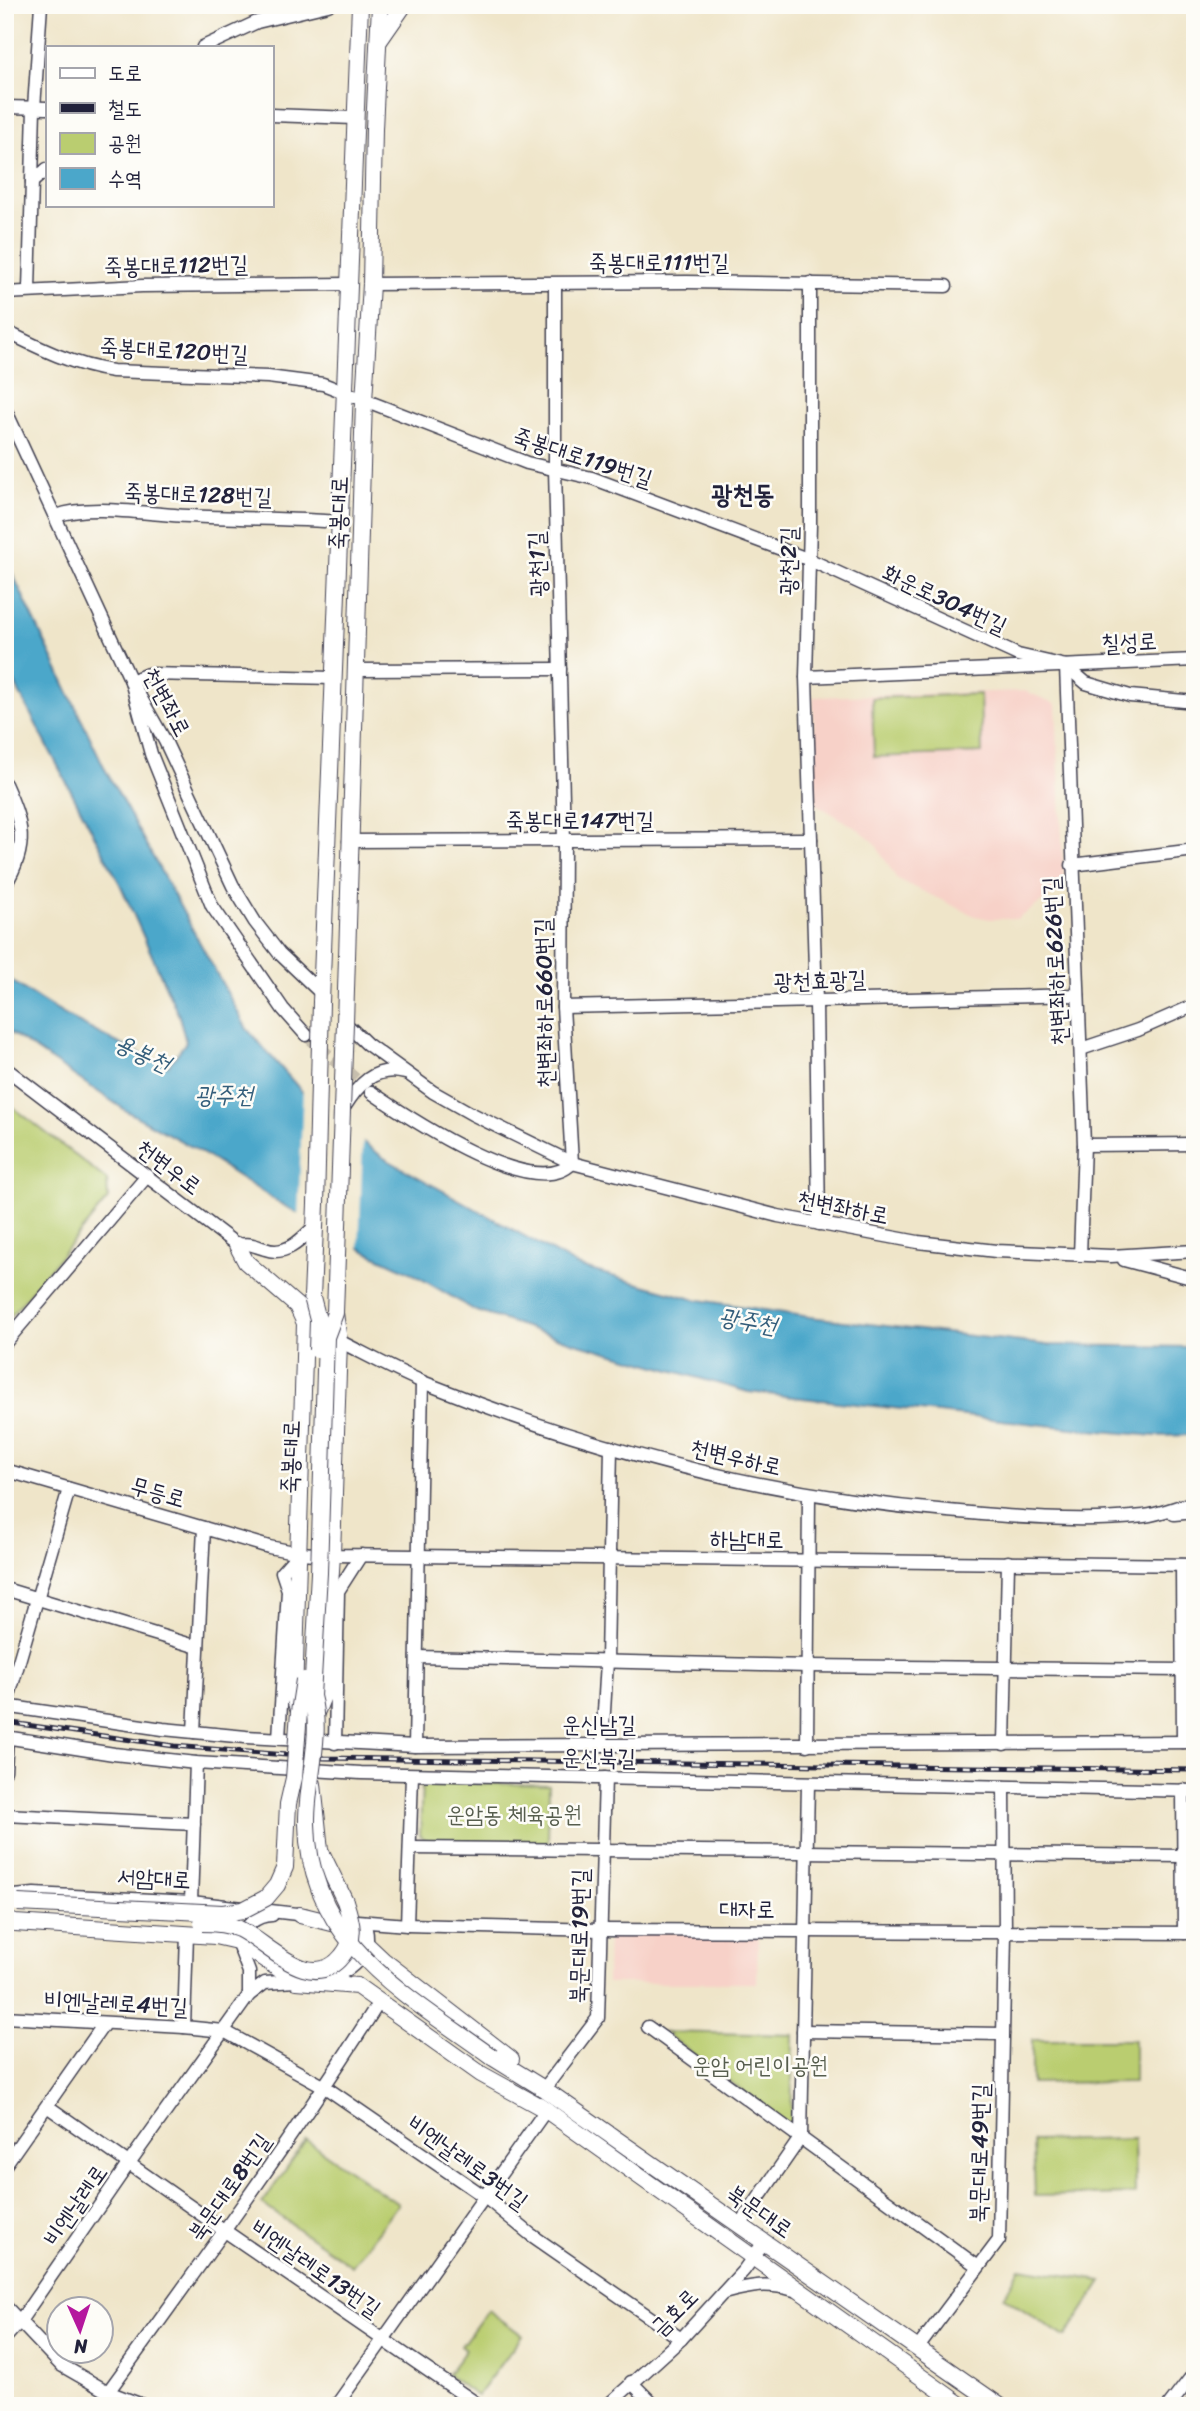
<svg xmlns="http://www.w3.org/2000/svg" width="1200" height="2411" font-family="Sriracha,'Poor Story',sans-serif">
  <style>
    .built { fill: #f7d1c8 }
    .green { fill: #bacd70; stroke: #6e7856; stroke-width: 2 }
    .water { fill: #4ba7ca; stroke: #366482; stroke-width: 2 }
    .pier { fill: #efe5c9 }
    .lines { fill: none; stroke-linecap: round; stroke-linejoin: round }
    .minor-tunnel { stroke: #c6bead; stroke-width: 12; stroke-dasharray: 12 6; stroke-linecap: butt }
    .minor-casing { stroke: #413f50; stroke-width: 15 }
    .major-casing { stroke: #413f50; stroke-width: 18 }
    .minor { stroke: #fff; stroke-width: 12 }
    .major { stroke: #fff; stroke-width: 16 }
    .rail-casing { stroke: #22223b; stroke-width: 5 }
    .rail { stroke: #fdfcf7; stroke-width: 2.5; stroke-dasharray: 8; stroke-linecap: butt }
    .major-bridge-casing { stroke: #413f50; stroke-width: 18; stroke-linecap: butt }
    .major-bridge { stroke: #fff; stroke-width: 16 }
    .labels { text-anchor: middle; stroke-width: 5; stroke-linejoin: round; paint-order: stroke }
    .street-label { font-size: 23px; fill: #22223b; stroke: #fdfcf7 }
    .park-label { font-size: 23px; fill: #575e4e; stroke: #fdfcf7 }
    .water-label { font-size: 24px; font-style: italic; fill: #345e7b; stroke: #fdfcf7 }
    .quarter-label { font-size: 26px; font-weight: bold; fill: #22223b; stroke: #fdfcf7 }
  </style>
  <rect width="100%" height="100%" fill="#fdfcf7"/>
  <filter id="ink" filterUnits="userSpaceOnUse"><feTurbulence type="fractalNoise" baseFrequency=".0143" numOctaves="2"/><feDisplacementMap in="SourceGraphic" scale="14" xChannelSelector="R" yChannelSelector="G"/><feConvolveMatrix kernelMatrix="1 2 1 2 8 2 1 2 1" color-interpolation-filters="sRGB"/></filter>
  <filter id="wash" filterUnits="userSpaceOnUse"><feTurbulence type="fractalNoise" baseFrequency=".00686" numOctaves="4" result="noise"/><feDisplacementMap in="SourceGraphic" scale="28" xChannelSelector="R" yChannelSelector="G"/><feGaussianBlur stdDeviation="1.57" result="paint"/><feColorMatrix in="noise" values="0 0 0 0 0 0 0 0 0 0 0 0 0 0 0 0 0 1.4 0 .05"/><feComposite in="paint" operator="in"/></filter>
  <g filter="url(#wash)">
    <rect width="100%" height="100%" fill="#efe5c9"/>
    <!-- built -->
    <g class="built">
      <polygon points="1025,691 1056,704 1064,887 1017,919 990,919 975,916 897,879 874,842 861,831 816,804 813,697"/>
      <polygon points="608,1932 758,1933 757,1983 607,1983"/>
    </g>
    <!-- green -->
    <g class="green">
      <polygon points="980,694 982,753 874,757 872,698"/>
      <polygon points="5,1101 107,1180 108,1199 5,1323"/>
      <polygon points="422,1782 549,1785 548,1844 427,1841 420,1835"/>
      <polygon points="664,2032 793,2035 791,2128"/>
      <polygon points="1032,2040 1134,2040 1134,2082 1032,2083"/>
      <polygon points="1134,2139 1135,2194 1035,2196 1033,2141"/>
      <polygon points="306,2140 398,2204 352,2266 262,2204"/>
      <polygon points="1020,2268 1102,2281 1065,2337 1004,2297"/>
      <polygon points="488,2310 522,2335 477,2396 447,2375 466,2350 461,2346"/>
    </g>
    <!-- water -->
    <path class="water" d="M 5,558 L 106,771 L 247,1029 L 312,1103 L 384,1158 L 580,1267 L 693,1299 L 810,1317 L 1047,1345 L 1195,1347 L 1195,1435 L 1155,1436 L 1090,1430 L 748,1392 L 572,1342 L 476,1311 L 408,1271 L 369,1253 L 281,1204 L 194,1148 L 128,1112 L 5,1029 L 5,976 C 55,1013 110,1041 168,1066 L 186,1042 L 179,1016 L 120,884 L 18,690 L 5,660 Z"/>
    <!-- pier -->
    <polygon class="pier" points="303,1087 315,1100 363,1138 359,1251 298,1218"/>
  </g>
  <g filter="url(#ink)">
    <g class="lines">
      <!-- minor-tunnel -->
      <polyline class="minor-tunnel" points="306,1035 368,1090"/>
      <!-- minor casing -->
      <g class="minor-casing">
        <g id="minor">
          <polyline points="203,47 257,22 328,5"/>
          <polyline points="5,107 47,108"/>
          <polyline points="271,115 354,118"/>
          <polyline points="32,182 47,169"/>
          <polyline points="810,283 810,524 806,677 816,1002 819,1224"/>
          <polyline points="371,284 687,282 946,286"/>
          <polyline points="29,290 34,108 41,5"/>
          <polyline points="5,293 142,286 348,284"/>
          <path d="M 5,331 C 39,348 75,366 113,371 L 268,377 L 323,384 L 527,463 L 592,478 L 810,560 L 1018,655 L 1066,666 L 1086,683 L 1130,696 L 1195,702"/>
          <polyline points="5,409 131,681 165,741 233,886 255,922 279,953 322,994"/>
          <path d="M 56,516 C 91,503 151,515 189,516 C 240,519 290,518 340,522"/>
          <polyline points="1066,666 1084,1145 1080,1255"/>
          <polyline points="356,670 560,669"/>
          <polyline points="806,677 1195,660"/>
          <path d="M 5,784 C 23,824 29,846 5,885"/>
          <polyline points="349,841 811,839"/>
          <polyline points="1072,865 1195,850"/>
          <polyline points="563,1007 1078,995"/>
          <polyline points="345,1023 367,1044 433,1092 472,1114 572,1163 778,1216 918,1242 996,1251 1111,1256 1195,1251"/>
          <polyline points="306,1035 283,1009 212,906 151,754 131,681 148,674 333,678"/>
          <polyline points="1081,1049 1138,1030 1195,1005"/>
          <path d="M 5,1068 L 237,1245 C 250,1243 253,1245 265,1249 C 286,1257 302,1239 315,1226"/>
          <path d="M 371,1092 C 406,1116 534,1203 572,1163 L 563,1007 L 564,842 L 555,468 L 555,284"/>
          <path d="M 343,1109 C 358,1085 374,1065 405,1073"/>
          <polyline points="1084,1145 1195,1144"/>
          <polyline points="1124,1260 1195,1279"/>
          <path d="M 339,1341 C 367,1355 396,1371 425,1383 C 592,1450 768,1496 948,1511 C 1012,1517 1079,1523 1144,1516 C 1161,1514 1178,1506 1195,1502"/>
          <polyline points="5,1343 147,1176"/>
          <polyline points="5,1470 269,1547 299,1553 332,1555 1195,1565"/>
          <polyline points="1174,1514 1195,1512"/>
          <polyline points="1182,1565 1183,1742"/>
          <polyline points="5,1589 198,1647"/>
          <polyline points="417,1657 808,1666 1183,1670"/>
          <polyline points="5,1706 163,1729 246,1737 415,1746 1195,1742"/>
          <polyline points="6,1706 69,1489"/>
          <polyline points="194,1732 204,1528"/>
          <polyline points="5,1737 114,1754 196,1763 361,1773 1195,1791"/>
          <polyline points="279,1738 288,1590 282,1572 299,1553"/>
          <polyline points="335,1743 338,1591 361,1555"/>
          <polyline points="1004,1744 1008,1562"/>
          <polyline points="602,1745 607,1661 611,1447"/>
          <polyline points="807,1745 809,1495"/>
          <polyline points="415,1746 422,1382"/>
          <polyline points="5,1771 7,1737"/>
          <polyline points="1183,1790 1184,1933"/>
          <polyline points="5,1815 194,1824"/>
          <polyline points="410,1848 1183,1856"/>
          <polyline points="5,1897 34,1894 191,1902 306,1915"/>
          <polyline points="191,1902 196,1763"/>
          <polyline points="345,1920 407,1925 600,1930 1195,1933"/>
          <polyline points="407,1925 412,1775"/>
          <path d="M 321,1979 C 348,1975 376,1954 364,1923"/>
          <path d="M 249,1995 L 249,1972 L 237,1941 C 245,1928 254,1915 272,1915"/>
          <polyline points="5,2017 184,2027 224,2031 325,2087 485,2197 530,2234 681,2339"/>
          <polyline points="184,2027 187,1934"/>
          <polyline points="648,2027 977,2266"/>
          <polyline points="803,2031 1003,2034"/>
          <polyline points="544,2089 598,2018 605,1778"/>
          <polyline points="47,2106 225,2231 480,2406"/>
          <polyline points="5,2165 104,2024"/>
          <polyline points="740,2225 801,2137 808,1784"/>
          <path d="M 723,2293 C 751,2286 765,2282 794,2290"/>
          <polyline points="5,2306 61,2365 108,2392 145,2406"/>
          <polyline points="5,2338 20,2321 129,2163 249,1995 265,1983 296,1981"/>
          <polyline points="917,2349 999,2240 1005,1934 1004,1787"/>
          <polyline points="631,2382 655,2406"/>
          <path d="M 108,2392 C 201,2264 294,2136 379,2002"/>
          <polyline points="336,2406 546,2110"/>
          <polyline points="607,2406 681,2339 744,2270 764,2242"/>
          <polyline points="1169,2406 1195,2372"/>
          <polyline points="1190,2406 1195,2400"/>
        </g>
      </g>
      <!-- major casing -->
      <g class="major-casing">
        <g id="major">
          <polyline points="379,41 404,5"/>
          <polyline points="321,1002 360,5"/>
          <polyline points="345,1023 364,401 371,284 374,129 380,5"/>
          <polyline points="237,1245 246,1262 297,1306 305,1323"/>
          <polyline points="299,1712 294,1697 305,1323 312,1297 316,1204"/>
          <polyline points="316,1713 323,1696 332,1555 339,1341 335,1313"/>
          <polyline points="313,1784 320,1850 345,1901"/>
          <polyline points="300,1915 348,1927 383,1960 511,2059"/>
          <polyline points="5,1919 15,1923 215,1936 237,1941 297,1981 357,1986 481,2074 546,2110"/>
          <polyline points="492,2057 544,2089 1000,2406"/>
          <polyline points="539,2105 962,2406"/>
        </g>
      </g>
      <!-- minor -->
      <use href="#minor" class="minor"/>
      <!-- major -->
      <use href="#major" class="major"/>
      <!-- rail casing -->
      <g class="rail-casing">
        <polyline id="rail" points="5,1722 174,1746 324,1758 1195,1770"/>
      </g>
      <!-- rail -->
      <use href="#rail" class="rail"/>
      <!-- major-bridge casing -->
      <g class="major-bridge-casing">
        <g id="major-bridge">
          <path d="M 345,1023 L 335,1313 L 326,1337 L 319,1573 L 312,1696 C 323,1738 306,1782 307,1824 C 309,1944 407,1995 492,2057"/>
          <polyline points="316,1204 321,1002"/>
          <polyline points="312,1297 318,1320 317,1350"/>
          <polyline points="18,1903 223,1913 243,1910 266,1898 277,1885 285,1867 288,1804 294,1778 299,1712 304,1680"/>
          <path d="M 202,1923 C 215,1923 227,1924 239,1929 C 267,1942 311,1995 342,1956 C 357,1938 352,1922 345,1901"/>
        </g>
      </g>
      <!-- major-bridge -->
      <use href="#major-bridge" class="major-bridge"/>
    </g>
  </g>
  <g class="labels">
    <!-- street labels -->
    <g class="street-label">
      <text x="659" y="270">죽봉대로111번길</text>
      <text transform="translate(176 265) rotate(-1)" y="8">죽봉대로112번길</text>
      <text transform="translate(174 350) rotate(3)" y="8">죽봉대로120번길</text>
      <text transform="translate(583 457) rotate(18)" y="8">죽봉대로119번길</text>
      <text transform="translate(198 494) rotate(2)" y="8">죽봉대로128번길</text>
      <text transform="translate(338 513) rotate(-88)" y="8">죽봉대로</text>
      <text transform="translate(788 561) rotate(-89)" y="8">광천2길</text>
      <text transform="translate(537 564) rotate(-92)" y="8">광천1길</text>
      <text transform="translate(945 599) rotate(25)" y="8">화운로304번길</text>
      <text transform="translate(1129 642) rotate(-3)" y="8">칠성로</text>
      <text transform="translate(167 702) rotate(62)" y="8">천변좌로</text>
      <text x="580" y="828">죽봉대로147번길</text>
      <text transform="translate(1055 961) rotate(-93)" y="8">천변좌하로626번길</text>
      <text transform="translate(820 980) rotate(-2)" y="8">광천효광길</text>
      <text transform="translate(544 1003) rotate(-91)" y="8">천변좌하로660번길</text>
      <text transform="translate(169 1167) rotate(37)" y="8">천변우로</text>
      <text transform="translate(843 1207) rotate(11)" y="8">천변좌하로</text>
      <text transform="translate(290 1457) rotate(-88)" y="8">죽봉대로</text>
      <text transform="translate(736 1457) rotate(13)" y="8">천변우하로</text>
      <text transform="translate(158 1492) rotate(16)" y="8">무등로</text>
      <text transform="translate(747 1539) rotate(1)" y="8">하남대로</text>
      <text x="599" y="1732">운신남길</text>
      <text transform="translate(599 1757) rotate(1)" y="8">운신북길</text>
      <text transform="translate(154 1878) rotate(3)" y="8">서암대로</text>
      <text x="747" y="1917">대자로</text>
      <text transform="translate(579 1936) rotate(-89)" y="8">북문대로19번길</text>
      <text transform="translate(116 2003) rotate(3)" y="8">비엔날레로4번길</text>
      <text transform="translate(979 2153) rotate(-89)" y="8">북문대로49번길</text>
      <text transform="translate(468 2162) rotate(36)" y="8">비엔날레로3번길</text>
      <text transform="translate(229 2187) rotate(-55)" y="8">북문대로8번길</text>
      <text transform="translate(75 2205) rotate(-55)" y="8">비엔날레로</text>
      <text transform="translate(760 2211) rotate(35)" y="8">북문대로</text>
      <text transform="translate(316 2268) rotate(35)" y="8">비엔날레로13번길</text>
      <text transform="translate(674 2312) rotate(-45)" y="8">금호로</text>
    </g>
    <!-- park labels -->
    <g class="park-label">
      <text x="514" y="1822">운암동 체육공원</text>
      <text x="760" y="2073">운암 어린이공원</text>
    </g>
    <!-- water labels -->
    <g class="water-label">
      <text transform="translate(143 1053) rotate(25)" y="8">용봉천</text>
      <text x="224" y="1103">광주천</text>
      <text transform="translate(748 1321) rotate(10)" y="8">광주천</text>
    </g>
    <!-- quarter labels -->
    <g class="quarter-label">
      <text x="743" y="503">광천동</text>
    </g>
  </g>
  <!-- margin -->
  <rect width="1200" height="2411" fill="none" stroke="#fdfcf7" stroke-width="28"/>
  <!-- legend -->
  <rect x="46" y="46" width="228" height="161" fill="#fdfcf7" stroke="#a5a5ac" stroke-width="2"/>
  <rect x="60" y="68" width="35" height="10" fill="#ffffff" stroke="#a5a5ac" stroke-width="2"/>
  <text x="108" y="80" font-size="21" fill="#22223b">도로</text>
  <rect x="60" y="103" width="35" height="10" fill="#22223b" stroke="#a5a5ac" stroke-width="2"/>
  <text x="108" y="116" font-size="21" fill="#22223b">철도</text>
  <rect x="60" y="133" width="35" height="21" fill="#bacd70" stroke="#a5a5ac" stroke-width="2"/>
  <text x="108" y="150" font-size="21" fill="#22223b">공원</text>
  <rect x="60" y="168" width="35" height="21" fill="#4ba7ca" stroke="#a5a5ac" stroke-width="2"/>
  <text x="108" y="186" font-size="21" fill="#22223b">수역</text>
  <!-- north arrow -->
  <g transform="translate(80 2330) rotate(177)"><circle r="33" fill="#fdfcf7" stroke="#a5a5ac" stroke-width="2"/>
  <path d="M0-5L12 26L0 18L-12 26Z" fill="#b5179e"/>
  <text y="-10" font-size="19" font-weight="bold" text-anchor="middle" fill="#22223b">N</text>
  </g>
</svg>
